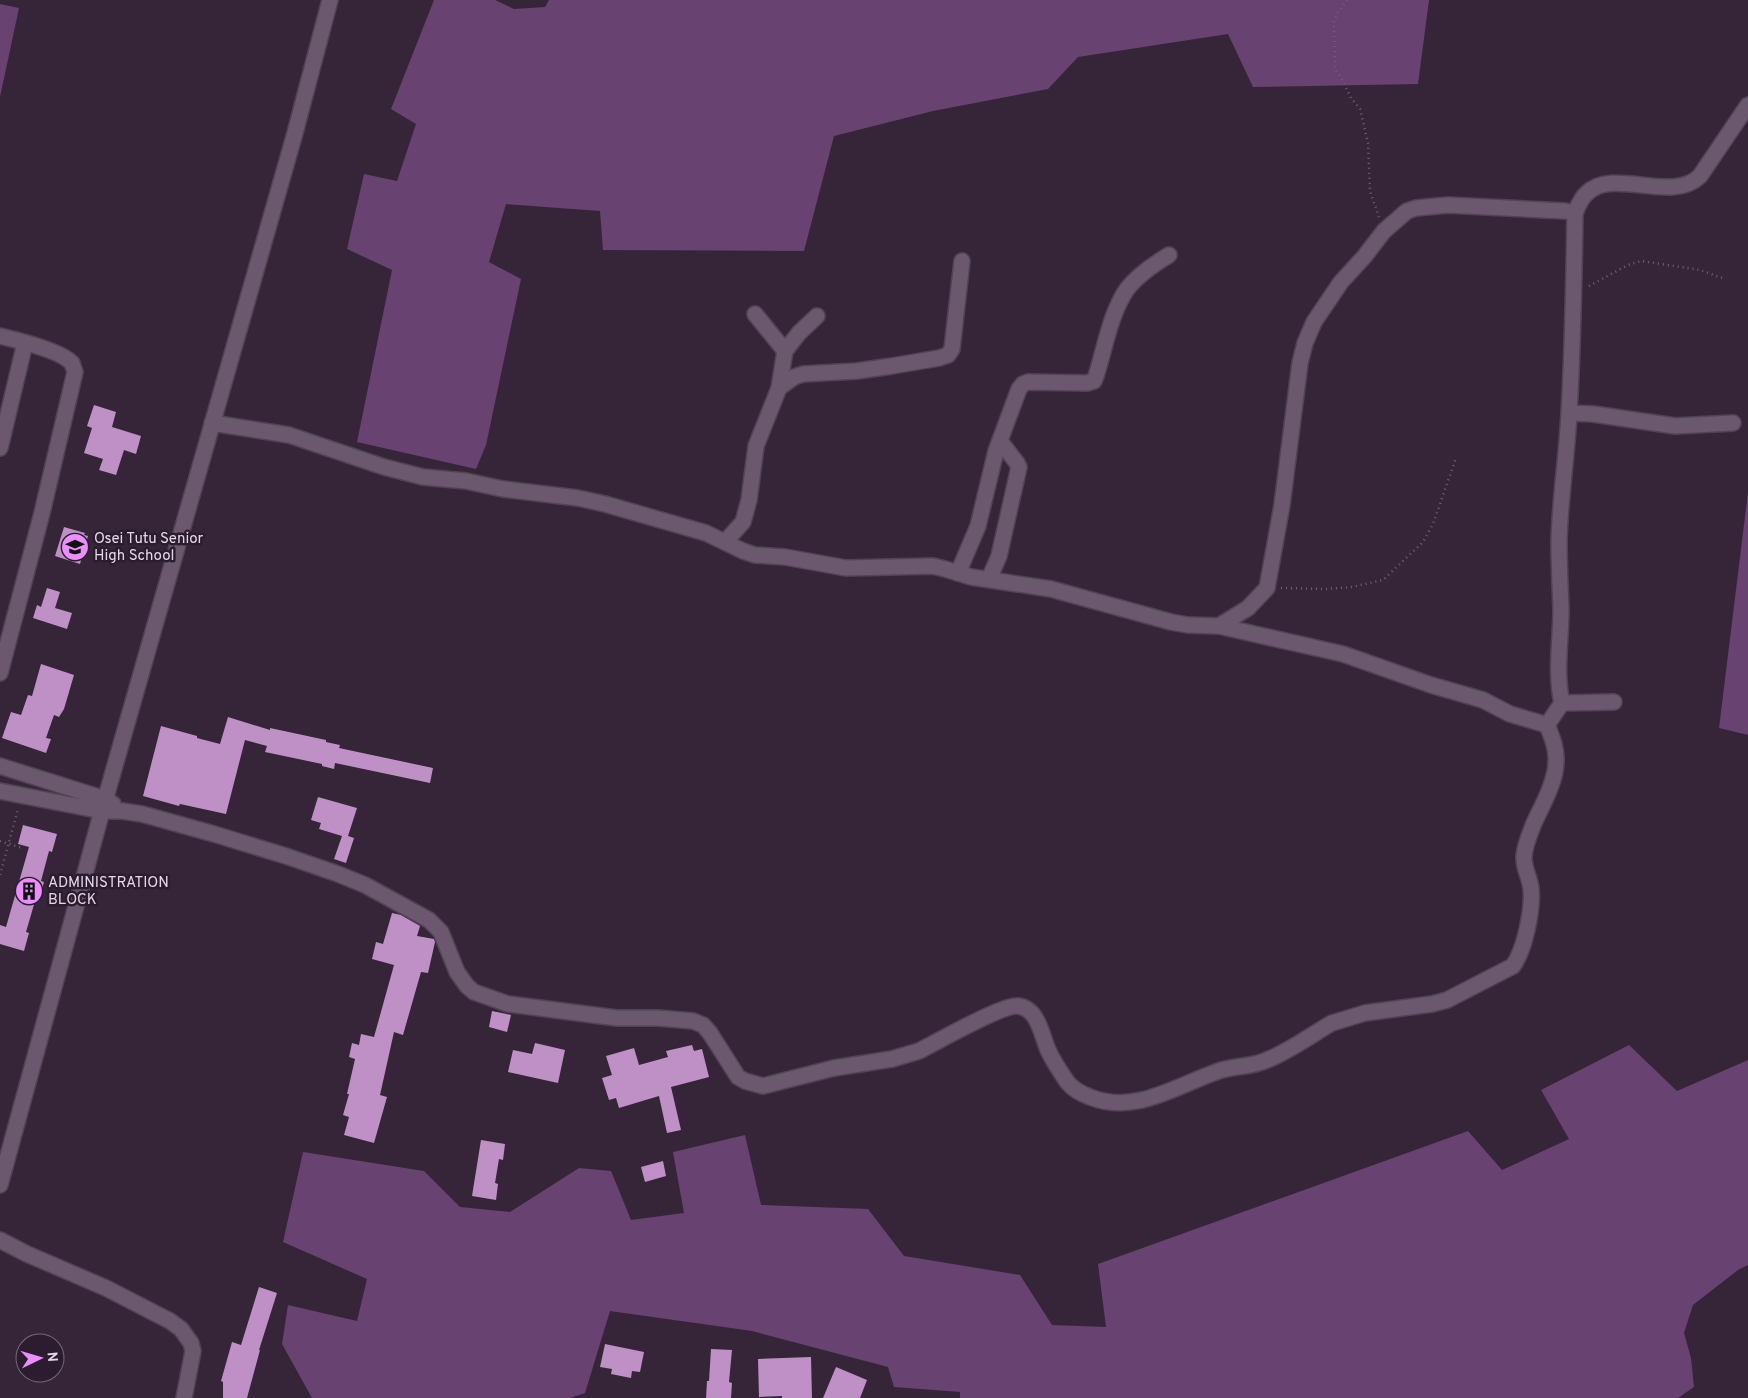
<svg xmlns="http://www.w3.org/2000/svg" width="1748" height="1398" font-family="Overpass,sans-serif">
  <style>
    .green { fill: #684270 }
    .building { fill: #be90c6 }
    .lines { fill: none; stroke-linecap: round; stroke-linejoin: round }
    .minor-casing { stroke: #514353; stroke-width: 18 }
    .path { stroke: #706173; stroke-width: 2.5; stroke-dasharray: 1 4; stroke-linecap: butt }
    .minor { stroke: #6b586f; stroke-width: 15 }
    .labels { text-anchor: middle; stroke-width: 5; stroke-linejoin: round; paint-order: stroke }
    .poi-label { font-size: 15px; fill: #e4d8e6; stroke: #2c1c2f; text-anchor: start }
  </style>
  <rect width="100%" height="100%" fill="#362539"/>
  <!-- green -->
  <g class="green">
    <polygon points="434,0 495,0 514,9 545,7 549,0 1429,0 1418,84 1253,87 1228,34 1078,57 1048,89 933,111 834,136 804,251 603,250 600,211 506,204 489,262 521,279 486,445 476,469 357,442 392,270 347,249 364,174 397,181 416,124 391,109"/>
    <polygon points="0,4 19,8 0,97"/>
    <polygon points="1748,492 1748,735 1719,728"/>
    <polygon points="1629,1045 1677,1091 1748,1060 1748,1265 1738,1270 1693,1305 1684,1333 1691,1358 1694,1387 1678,1398 960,1398 960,1392 894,1387 888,1367 752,1331 610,1311 585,1393 570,1398 312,1398 282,1344 288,1305 357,1321 367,1279 283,1242 303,1152 424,1171 460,1207 510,1212 579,1168 611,1171 631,1220 684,1213 673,1152 745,1135 761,1205 868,1209 904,1256 1020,1275 1052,1325 1106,1327 1098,1264 1468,1131 1502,1170 1569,1139 1541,1090"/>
  </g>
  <!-- building -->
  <g class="building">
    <polygon points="94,405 116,412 112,427 141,436 136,454 124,450 116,475 99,470 103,459 84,453 92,428 87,426"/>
    <polygon points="64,527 85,533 84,535 88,536 80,564 55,556"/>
    <polygon points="47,588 60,592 55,608 72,613 67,629 33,618 37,605 41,607"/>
    <polygon points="41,664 74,675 64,709 59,717 54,715 46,738 51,739 46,753 2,738 11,712 21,715 28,695 32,696"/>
    <polygon points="228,717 270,730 270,728 326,740 326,742 340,745 339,748 433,768 430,783 335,763 334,769 322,766 322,764 265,752 267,746 245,740 226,814 180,804 179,806 143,796 161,726 197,736 197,738 220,744"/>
    <polygon points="318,797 357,808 348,836 354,838 346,863 334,859 342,836 319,829 321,823 311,820"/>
    <polygon points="23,825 57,834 52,852 49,851 41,881 44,882 38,902 35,901 26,932 29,933 24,951 0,944 0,925 6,927 29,847 18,844"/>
    <polygon points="392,913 401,915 420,926 417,936 434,939 435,942 428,973 421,972 403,1035 394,1032 380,1095 387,1097 374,1143 344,1135 349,1117 343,1115 349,1094 347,1094 355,1059 349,1057 352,1043 359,1045 361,1034 374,1037 394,965 372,959 376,942 383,944"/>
    <polygon points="492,1011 511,1015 507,1032 489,1027"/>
    <polygon points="535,1043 565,1050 558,1083 508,1072 513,1050 532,1054"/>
    <polygon points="692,1045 694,1051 702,1049 709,1077 671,1087 681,1130 667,1133 659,1096 619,1108 616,1098 609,1100 602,1078 612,1075 606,1056 634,1048 639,1065 668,1057 666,1051"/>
    <polygon points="481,1140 505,1144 503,1160 499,1159 495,1183 498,1184 496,1200 472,1196"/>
    <polygon points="663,1161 666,1176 645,1182 641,1167"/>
    <polygon points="259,1287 277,1293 259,1350 260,1350 247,1398 223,1398 223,1382 221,1381 232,1342 241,1345"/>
    <polygon points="605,1344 644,1352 640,1372 632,1371 631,1378 611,1374 612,1369 600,1367"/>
    <polygon points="711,1349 732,1350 729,1382 732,1383 731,1398 706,1398 707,1381 709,1381"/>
    <polygon points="811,1357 812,1398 782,1398 782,1396 759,1397 758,1359"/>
    <polygon points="836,1367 867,1380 860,1398 823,1398"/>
  </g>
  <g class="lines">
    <!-- minor casing -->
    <g class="minor-casing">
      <g id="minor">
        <polyline points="755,314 785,351"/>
        <path d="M 0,336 C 17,340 61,351 72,363 L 75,372 L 42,513 L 0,673"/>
        <polyline points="779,388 785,351 799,333 817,316"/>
        <polyline points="1569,413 1593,414 1675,426 1733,423"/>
        <polyline points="212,423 289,435 384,467 423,477 466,481 503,489 578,498 605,504 706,533 743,551 755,555 785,557 846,568 933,566 945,569 971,577 1051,589 1171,622 1188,625 1219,626 1343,654 1431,685 1483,700 1510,714 1547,725"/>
        <polyline points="0,448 25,343"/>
        <polyline points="725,542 743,522 749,500 756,446 779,388 794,377 803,374 857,371 892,366 939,358 948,355 952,349 962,261"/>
        <path d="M 958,573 L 978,526 L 996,451 L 1019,389 L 1023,384 L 1028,382 L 1087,383 L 1094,381 L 1096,376 C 1105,348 1110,314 1127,289 C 1138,275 1154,264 1169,255"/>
        <polyline points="989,579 999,556 1019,467 1017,463 1000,441"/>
        <path d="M 1219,626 L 1248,608 L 1267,588 L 1282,505 L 1300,363 L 1305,343 L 1314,322 L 1341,282 L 1364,257 L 1384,231 L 1407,211 L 1416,208 L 1448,205 L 1565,211 L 1575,213 C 1578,206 1581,198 1587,193 C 1614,167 1672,204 1700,176 L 1748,105"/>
        <path d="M 1562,703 C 1555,673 1561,640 1561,609 C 1560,586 1559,564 1559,541 C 1560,498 1567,456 1569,413 C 1573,346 1574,279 1575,213"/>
        <polyline points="1547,725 1562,703 1614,702"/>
        <polyline points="0,766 105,799 113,804"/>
        <path d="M 0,791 L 102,811 L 122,811 L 142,814 L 214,834 L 286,856 L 338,874 L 365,885 L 429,920 L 441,932 L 457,972 L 467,986 L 474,992 L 508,1004 L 617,1018 L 658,1018 L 693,1021 L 703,1025 L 710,1033 L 738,1077 L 745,1081 L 763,1086 L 834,1068 L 892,1059 L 919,1051 C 937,1042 1003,1004 1018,1006 C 1038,1008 1042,1036 1048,1050 C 1053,1061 1061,1073 1068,1083 C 1074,1090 1082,1094 1090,1097 C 1134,1115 1176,1086 1216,1072 C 1232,1065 1250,1068 1267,1060 C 1290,1051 1311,1035 1332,1023 L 1365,1013 L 1432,1004 L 1447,1000 L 1513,966 C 1525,949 1533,909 1531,889 C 1530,877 1523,868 1524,856 C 1525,844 1530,834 1534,823 C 1542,806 1556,781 1556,762 C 1557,749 1552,737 1547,725"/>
        <polyline points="0,1185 102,811 295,133 330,0"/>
        <polyline points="0,1240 27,1254 106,1288 170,1321 181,1329 191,1343 193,1351 184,1398"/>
      </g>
    </g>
    <!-- path -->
    <g class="path">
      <polyline points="1347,0 1337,13 1334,22 1335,69 1342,79 1351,98 1360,109 1368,143 1370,191 1379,217"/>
      <polyline points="1589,286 1628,265 1641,261 1700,270 1722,278"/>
      <polyline points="1281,588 1326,589 1352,587 1383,580 1423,542 1433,524 1456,458"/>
      <polyline points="0,841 22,848"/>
      <polyline points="0,875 18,809"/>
    </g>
    <!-- minor -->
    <use href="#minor" class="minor"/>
  </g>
  <!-- icons -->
  <defs>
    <g id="school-disc" transform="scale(1.4375)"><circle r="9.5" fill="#eb8dfc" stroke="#2c1c2f"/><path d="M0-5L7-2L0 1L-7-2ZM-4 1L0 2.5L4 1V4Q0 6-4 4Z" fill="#111"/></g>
    <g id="building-disc" transform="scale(1.4375)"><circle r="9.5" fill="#eb8dfc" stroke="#2c1c2f"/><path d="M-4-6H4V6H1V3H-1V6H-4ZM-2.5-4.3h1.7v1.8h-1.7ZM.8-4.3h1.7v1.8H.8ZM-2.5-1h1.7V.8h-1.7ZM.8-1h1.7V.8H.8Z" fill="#111"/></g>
  </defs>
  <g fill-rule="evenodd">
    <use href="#school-disc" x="75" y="547"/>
    <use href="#building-disc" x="29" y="891"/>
  </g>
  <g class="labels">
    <!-- poi labels -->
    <g class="poi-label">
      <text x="94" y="543">Osei Tutu Senior<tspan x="94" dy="17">High School</tspan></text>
      <text x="48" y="887">ADMINISTRATION<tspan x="48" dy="17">BLOCK</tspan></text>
    </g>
  </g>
  <!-- north arrow -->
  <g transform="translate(40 1358) rotate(85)"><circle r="24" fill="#2c1c2f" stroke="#766778"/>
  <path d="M0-4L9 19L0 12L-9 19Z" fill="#eb8dfc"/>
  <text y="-8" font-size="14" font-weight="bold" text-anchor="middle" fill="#e4d8e6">N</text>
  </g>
</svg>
